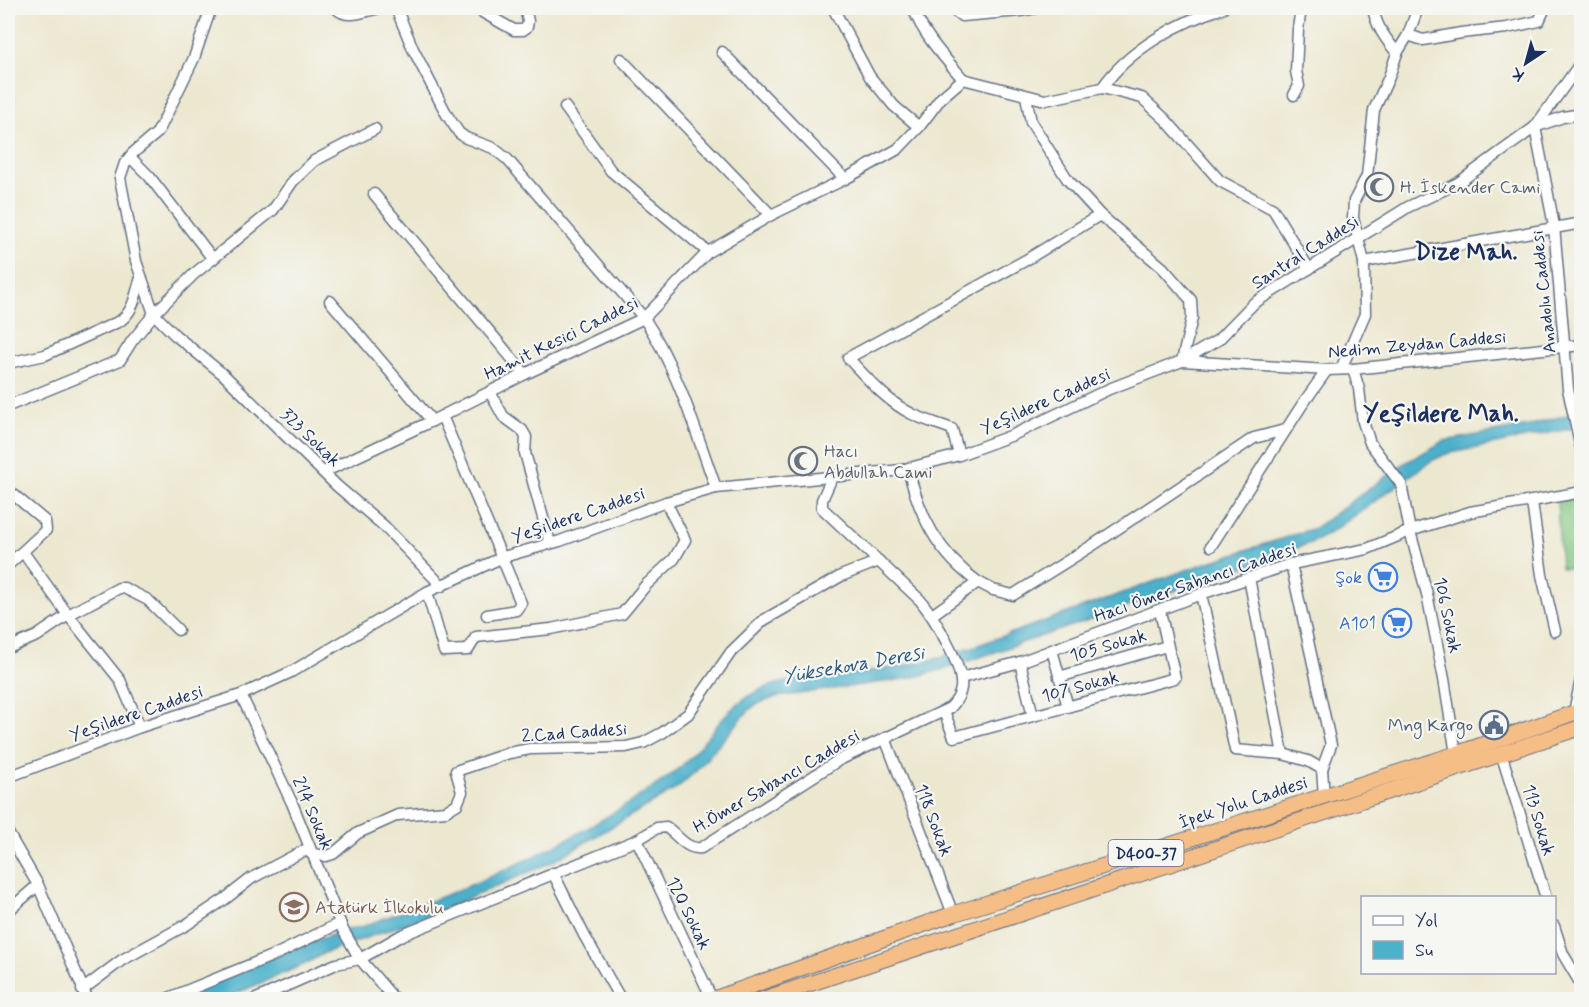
<svg xmlns="http://www.w3.org/2000/svg" width="1589" height="1007" font-family="Mynerve,sans-serif">
  <style>
    .green { fill: #83c781; stroke: #4f7b70; stroke-width: 1.5 }
    .water { fill: #4cb1cb; stroke: #347094; stroke-width: 1.5 }
    .lines { fill: none; stroke-linecap: round; stroke-linejoin: round }
    .minor-casing { stroke: #647086; stroke-width: 13 }
    .highway-casing { stroke: #647086; stroke-width: 17 }
    .minor { stroke: #fff; stroke-width: 10 }
    .highway { stroke: #f6be87; stroke-width: 15 }
    .labels { text-anchor: middle; stroke-width: 4.5; stroke-linejoin: round; paint-order: stroke }
    .shield { fill: #f6f6f2; stroke: #5d6b8a; stroke-width: 1.5 }
    .shield-label { font-size: 16px; font-weight: bold; fill: #1b2f5e }
    .worship-label { font-size: 18px; fill: #5b616d; stroke: #f6f6f2; text-anchor: start }
    .street-label { font-size: 18px; fill: #1b2f5e; stroke: #f6f6f2 }
    .shop-label { font-size: 18px; fill: #366cbe; stroke: #f6f6f2; text-anchor: end }
    .service-label { font-size: 18px; fill: #4e5e75; stroke: #f6f6f2; text-anchor: end }
    .education-label { font-size: 18px; fill: #785e54; stroke: #f6f6f2; text-anchor: start }
    .water-label { font-size: 20px; font-style: italic; fill: #2c5c84; stroke: #f6f6f2 }
    .district-label { font-size: 24px; font-weight: bold; fill: #1b2f5e; stroke: #f6f6f2 }
  </style>
  <rect width="100%" height="100%" fill="#f6f6f2"/>
  <filter id="ink" filterUnits="userSpaceOnUse"><feTurbulence type="fractalNoise" baseFrequency=".0167" numOctaves="2"/><feDisplacementMap in="SourceGraphic" scale="12" xChannelSelector="R" yChannelSelector="G"/><feConvolveMatrix kernelMatrix="1 2 1 2 8 2 1 2 1" color-interpolation-filters="sRGB"/></filter>
  <filter id="wash" filterUnits="userSpaceOnUse"><feTurbulence type="fractalNoise" baseFrequency=".008" numOctaves="4" result="noise"/><feDisplacementMap in="SourceGraphic" scale="24" xChannelSelector="R" yChannelSelector="G"/><feGaussianBlur stdDeviation="1.35" result="paint"/><feColorMatrix in="noise" values="0 0 0 0 0 0 0 0 0 0 0 0 0 0 0 0 0 1.4 0 .05"/><feComposite in="paint" operator="in"/></filter>
  <g filter="url(#wash)">
    <rect width="100%" height="100%" fill="#ece8d0"/>
    <!-- green -->
    <polygon class="green" points="1581,497 1581,568 1561,568 1557,501"/>
    <!-- water -->
    <path class="water" d="M 1581,411 L 1581,425 L 1574,428 L 1446,454 L 1431,461 L 1333,531 L 1315,541 L 1268,559 L 951,667 L 911,678 L 776,697 L 757,704 L 749,710 L 697,770 L 676,789 L 552,862 L 435,913 L 324,953 L 305,964 L 223,999 L 175,1000 L 301,945 L 351,929 L 362,927 C 404,910 448,896 489,877 C 553,849 615,815 672,774 C 703,752 720,709 756,692 C 792,674 837,677 876,670 C 896,667 915,664 935,659 C 948,656 959,650 973,647 L 1203,564 L 1315,528 L 1402,465 L 1444,441 L 1528,426 Z"/>
  </g>
  <g filter="url(#ink)">
    <g class="lines">
      <!-- minor casing -->
      <g class="minor-casing">
        <g id="minor">
          <polyline points="211,8 194,58 161,126 157,133 133,153 125,163 120,178 136,261 154,314 175,335 224,375 337,486 384,526 442,586"/>
          <path d="M 336,8 C 347,20 365,11 380,8"/>
          <path d="M 396,8 L 413,49 L 447,115 L 459,133 L 466,138 L 493,148 L 507,159 L 644,318 C 678,370 695,430 716,488"/>
          <polyline points="475,8 514,30 523,30 527,27 528,21 525,8"/>
          <polyline points="833,8 870,77 894,106 919,127"/>
          <path d="M 913,8 C 923,35 944,57 963,79"/>
          <polyline points="950,8 962,16 1020,11 1036,8"/>
          <polyline points="1408,35 1423,40 1461,33 1507,28 1539,21 1545,8"/>
          <polyline points="722,52 845,179"/>
          <polyline points="1397,53 1408,35 1418,8"/>
          <polyline points="621,59 771,215"/>
          <polyline points="963,79 1045,100 1102,88 1142,98 1165,119 1220,181 1273,209 1309,269"/>
          <path d="M 1102,88 C 1128,50 1180,21 1223,8"/>
          <polyline points="1294,95 1299,86 1296,71 1298,29 1301,8"/>
          <polyline points="1026,96 1031,122 1068,180 1100,215 1163,268 1191,300 1192,318 1182,361"/>
          <polyline points="565,107 611,171 708,252"/>
          <polyline points="1582,114 1563,117 1535,127 1554,226 1568,389 1582,453"/>
          <polyline points="130,157 149,176 213,259"/>
          <polyline points="374,194 525,374"/>
          <polyline points="1364,262 1582,223"/>
          <polyline points="330,301 432,421"/>
          <polyline points="1183,361 1327,370 1353,369 1582,345"/>
          <path d="M 8,363 L 45,355 L 120,321 C 135,310 135,294 141,278"/>
          <path d="M 1341,369 L 1365,314 L 1364,262 L 1353,218 L 1354,201 L 1367,176 L 1374,110 L 1389,77 L 1397,53 C 1385,38 1376,26 1373,8"/>
          <polyline points="1353,369 1359,389 1363,422 1370,443 1401,484 1410,531 1427,594 1444,679 1456,754"/>
          <polyline points="490,392 503,416 522,430 526,437 525,453 550,543"/>
          <polyline points="8,406 120,360 132,341 154,314 194,274 273,210 293,181 314,161 375,129"/>
          <polyline points="442,416 521,603 516,610 487,615"/>
          <path d="M 959,455 L 952,429 C 939,424 924,420 912,414 C 886,401 868,379 848,358 L 1026,260 L 1100,215"/>
          <path d="M 908,468 C 919,515 938,554 978,582"/>
          <polyline points="324,472 432,421 525,374 644,318 708,252 771,215 845,179 898,149 919,127 941,98 963,79"/>
          <polyline points="8,490 45,521 46,530 8,565"/>
          <polyline points="1532,502 1542,575 1555,631"/>
          <polyline points="1211,546 1302,405 1327,370"/>
          <polyline points="23,552 68,615 120,680 140,727"/>
          <polyline points="1291,564 1331,745 1322,769"/>
          <polyline points="1249,578 1283,754 1308,761 1322,769 1324,796"/>
          <polyline points="427,592 444,651 468,650 476,637 551,629 622,614 646,585 674,559 685,540 666,502"/>
          <polyline points="1201,594 1235,750 1283,754"/>
          <polyline points="932,615 978,582 993,590 1013,595 1093,545 1254,438 1285,430"/>
          <polyline points="8,648 37,636 68,615 119,588 124,588 148,600 178,630"/>
          <polyline points="1052,650 1068,707"/>
          <polyline points="1020,662 1033,716"/>
          <polyline points="1059,677 1167,646"/>
          <polyline points="961,678 1020,662 1201,594 1291,564 1367,549 1410,531 1470,512 1582,492"/>
          <polyline points="241,695 292,803 343,930 360,959 395,1000"/>
          <polyline points="944,712 954,737 1175,678 1160,611"/>
          <polyline points="1574,712 1582,675"/>
          <polyline points="885,738 953,914"/>
          <polyline points="1501,753 1546,898"/>
          <polyline points="8,777 140,727 241,695 291,672 427,592 503,557 560,541 666,502 716,488 902,470 959,455 1013,435 1109,389 1182,361 1218,340 1254,303 1408,207 1458,183 1535,127 1582,61"/>
          <polyline points="8,833 38,885 88,1000"/>
          <polyline points="637,840 712,999"/>
          <polyline points="553,873 584,935 621,1000"/>
          <polyline points="8,911 38,885"/>
          <polyline points="1554,926 1563,954 1582,986"/>
          <polyline points="82,990 122,960 186,925 225,899 252,878 305,850 313,854 326,856 333,854 358,833 398,815 446,811 457,804 462,792 456,771 509,753 530,749 626,747 643,743 662,733 688,714 731,652 764,620 841,576 879,561"/>
          <polyline points="164,1000 279,953 340,923"/>
          <path d="M 254,1000 L 336,964 L 360,959 L 400,936 L 637,840 L 657,828 L 666,827 C 678,835 686,850 701,848 L 839,760 L 950,708 C 955,703 960,696 961,688 C 964,667 934,617 920,600 L 822,508 L 822,500 L 833,475"/>
        </g>
      </g>
      <!-- highway casing -->
      <g class="highway-casing">
        <g id="highway">
          <polyline points="711,1000 953,914 1456,754 1582,710"/>
          <polyline points="761,1000 1582,727"/>
        </g>
      </g>
      <!-- minor -->
      <use href="#minor" class="minor"/>
      <!-- highway -->
      <use href="#highway" class="highway"/>
    </g>
  </g>
  <!-- icons -->
  <defs>
    <g id="mosque-ring" transform="scale(1.5)"><circle r="9.5" fill="#f6f6f2" stroke="#6b7280" stroke-width="1.5"/><path d="M3.5-4.9A6 6 0 1 0 3.5 4.9A5 5 0 1 1 3.5-4.9Z" fill="#6b7280"/></g>
    <g id="supermarket-ring" transform="scale(1.5)"><circle r="9.5" fill="#f6f6f2" stroke="#3f7fe0" stroke-width="1.5"/><path d="M-6-5.5h2.5l.6 2H6L4.5 2H-2.5L-4.4-4H-6ZM-1.5 3.2a1.3 1.3 0 1 0 .1 0ZM3 3.2a1.3 1.3 0 1 0 .1 0Z" fill="#3f7fe0"/></g>
    <g id="civic-ring" transform="scale(1.5)"><circle r="9.5" fill="#f6f6f2" stroke="#5c6f8a" stroke-width="1.5"/><path d="M-.6-6.5H3V-4.5H.6V-3L4-1V1h2V6H-6V1h2V-1L-.6-3ZM-1.2 2.5V6h2.4V2.5Z" fill="#5c6f8a"/></g>
    <g id="school-ring" transform="scale(1.5)"><circle r="9.5" fill="#f6f6f2" stroke="#8d6e63" stroke-width="1.5"/><path d="M0-5L7-2L0 1L-7-2ZM-4 1L0 2.5L4 1V4Q0 6-4 4Z" fill="#8d6e63"/></g>
  </defs>
  <g fill-rule="evenodd">
    <use href="#mosque-ring" x="1379" y="187"/>
    <use href="#mosque-ring" x="803" y="461"/>
    <use href="#supermarket-ring" x="1383" y="577"/>
    <use href="#supermarket-ring" x="1397" y="623"/>
    <use href="#civic-ring" x="1494" y="725"/>
    <use href="#school-ring" x="294" y="907"/>
  </g>
  <g class="labels">
    <!-- shield labels -->
    <rect class="shield" x="1108.5" y="840" width="75" height="26" rx="4.5"/>
    <g class="shield-label">
      <text x="1146" y="859">D400-37</text>
    </g>
    <!-- worship labels -->
    <g class="worship-label">
      <text x="1400" y="193">H. İskender Cami</text>
      <text x="824" y="457">Hacı<tspan x="824" dy="21">Abdullah Cami</tspan></text>
    </g>
    <!-- street labels -->
    <g class="street-label">
      <text transform="translate(1305 252) rotate(-32)" y="6">Santral Caddesi</text>
      <text transform="translate(1543 292) rotate(-96)" y="6">Anadolu Caddesi</text>
      <text transform="translate(561 338) rotate(-26)" y="6">Hamit Kesici Caddesi</text>
      <text transform="translate(1417 344) rotate(-5)" y="6">Nedim Zeydan Caddesi</text>
      <text transform="translate(1045 401) rotate(-24)" y="6">Yeşildere Caddesi</text>
      <text transform="translate(311 437) rotate(44)" y="6">323 Sokak</text>
      <text transform="translate(578 515) rotate(-19)" y="6">Yeşildere Caddesi</text>
      <text transform="translate(1195 582) rotate(-19)" y="6">Hacı Ömer Sabancı Caddesi</text>
      <text transform="translate(1448 615) rotate(78)" y="6">106 Sokak</text>
      <text transform="translate(1108 645) rotate(-16)" y="6">105 Sokak</text>
      <text transform="translate(1080 686) rotate(-15)" y="6">107 Sokak</text>
      <text transform="translate(136 713) rotate(-19)" y="6">Yeşildere Caddesi</text>
      <text transform="translate(574 732) rotate(-4)" y="6">2.Cad Caddesi</text>
      <text transform="translate(776 781) rotate(-30)" y="6">H.Ömer Sabancı Caddesi</text>
      <text transform="translate(1243 802) rotate(-18)" y="6">İpek Yolu Caddesi</text>
      <text transform="translate(313 813) rotate(67)" y="6">214 Sokak</text>
      <text transform="translate(934 820) rotate(69)" y="6">118 Sokak</text>
      <text transform="translate(1539 820) rotate(73)" y="6">113 Sokak</text>
      <text transform="translate(689 913) rotate(64)" y="6">120 Sokak</text>
    </g>
    <!-- shop labels -->
    <g class="shop-label">
      <text x="1362" y="583">Şok</text>
      <text x="1376" y="629">A101</text>
    </g>
    <!-- service labels -->
    <g class="service-label">
      <text x="1473" y="731">Mng Kargo</text>
    </g>
    <!-- education labels -->
    <g class="education-label">
      <text x="315" y="913">Atatürk İlkokulu</text>
    </g>
    <!-- water labels -->
    <g class="water-label">
      <text transform="translate(853 664) rotate(-10)" y="7">Yüksekova Deresi</text>
    </g>
    <!-- district labels -->
    <g class="district-label">
      <text x="1466" y="259">Dize Mah.</text>
      <text x="1441" y="421">Yeşildere Mah.</text>
    </g>
  </g>
  <!-- margin -->
  <rect width="1589" height="1007" fill="none" stroke="#f6f6f2" stroke-width="30"/>
  <!-- legend -->
  <rect x="1361" y="896" width="195" height="78" fill="#f6f6f2" stroke="#9ea6b7" stroke-width="1.5"/>
  <rect x="1373" y="916" width="30" height="9" fill="#ffffff" stroke="#9ea6b7" stroke-width="1.5"/>
  <text x="1415" y="926" font-size="18" fill="#1b2f5e">Yol</text>
  <rect x="1373" y="941" width="30" height="18" fill="#4cb1cb" stroke="#9ea6b7" stroke-width="1.5"/>
  <text x="1415" y="956" font-size="18" fill="#1b2f5e">Su</text>
  <!-- north arrow -->
  <g transform="translate(1526 63) rotate(216)" stroke="#f6f6f2" stroke-width="4.5" paint-order="stroke">
  <path d="M0-4.5L10 22L0 15L-10 22Z" fill="#1b2f5e"/>
  <text y="-9" font-size="16" font-weight="bold" text-anchor="middle" fill="#1b2f5e">K</text>
  </g>
</svg>
